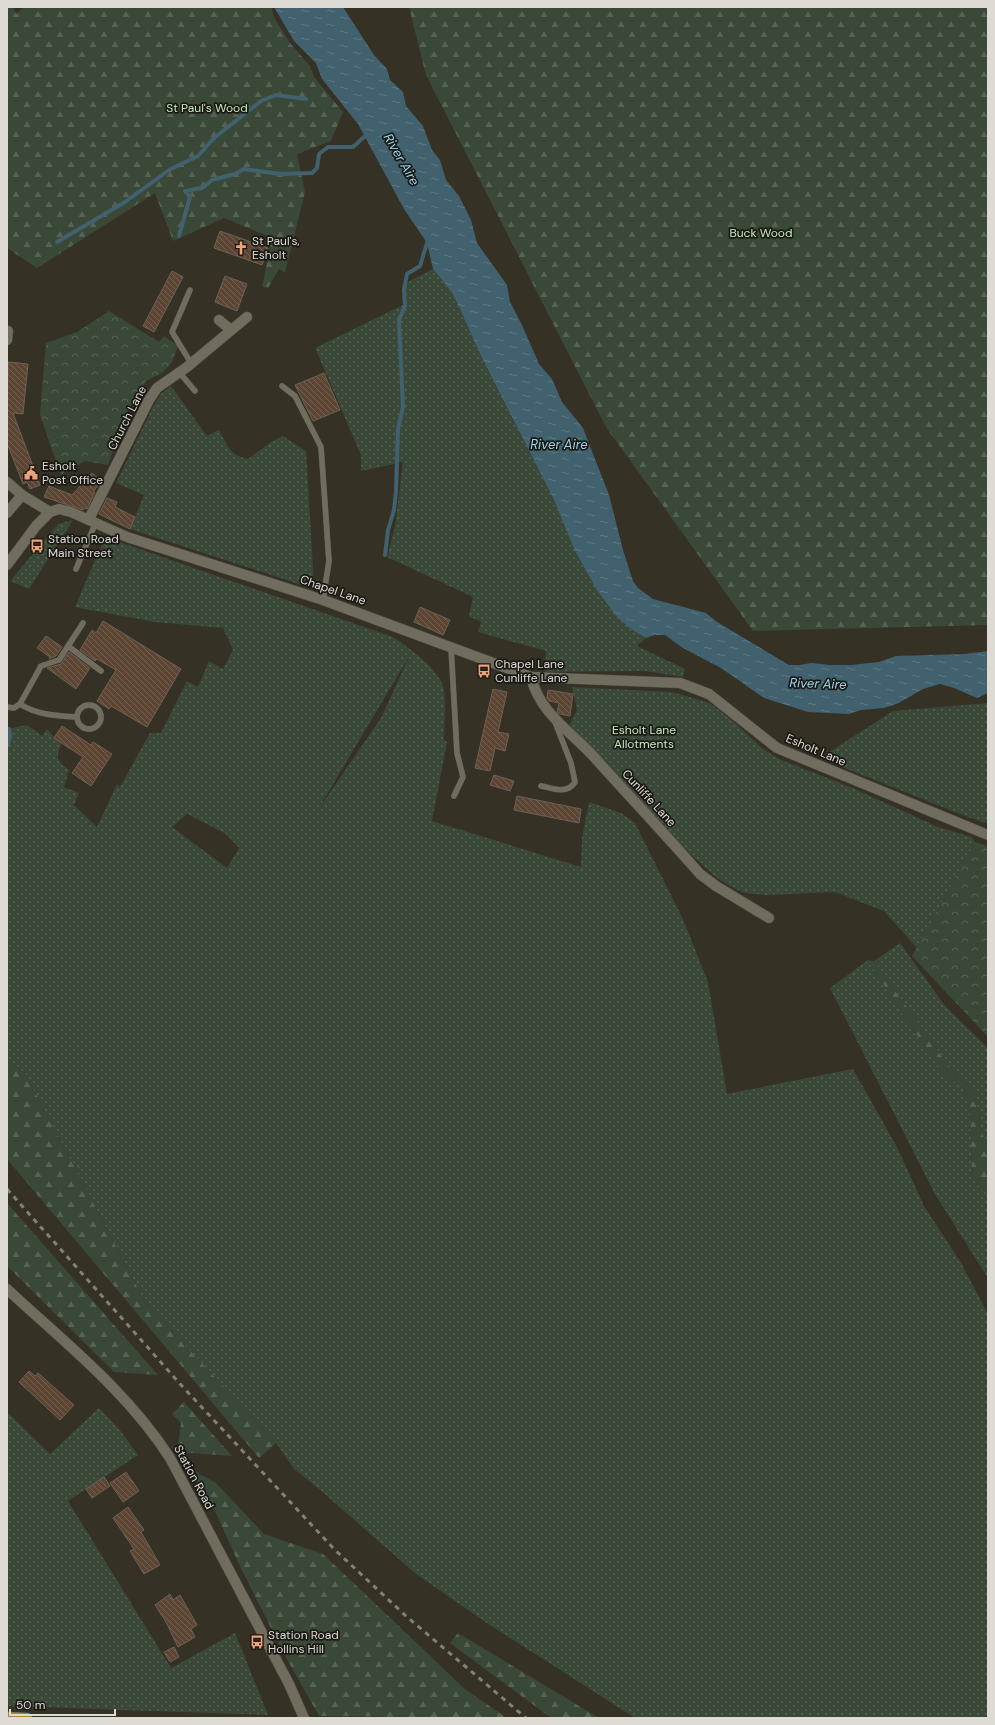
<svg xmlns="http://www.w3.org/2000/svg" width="995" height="1725" font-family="'DM Sans',sans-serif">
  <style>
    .grass { fill: url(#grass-dots); fill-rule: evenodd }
    .forest { fill: url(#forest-firs) }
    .park { fill: url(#park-crowns) }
    .water { fill: url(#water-ripples) }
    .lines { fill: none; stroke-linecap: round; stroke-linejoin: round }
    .stream { stroke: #41616e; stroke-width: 4 }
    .building { fill: url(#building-back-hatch); stroke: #6d6158 }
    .service-casing { stroke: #534f45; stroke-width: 6 }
    .minor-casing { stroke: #534f45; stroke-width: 11 }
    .primary-casing { stroke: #534f45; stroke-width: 11 }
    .service { stroke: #706c5e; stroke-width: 5.5 }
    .minor { stroke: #706c5e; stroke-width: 10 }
    .primary { stroke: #a2883d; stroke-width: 10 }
    .rail { stroke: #838076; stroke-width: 3; stroke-dasharray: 5 5; stroke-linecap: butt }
    .labels { text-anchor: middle; stroke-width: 3.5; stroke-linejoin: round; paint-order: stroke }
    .park-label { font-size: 12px; fill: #c6ebbd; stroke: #1b1914 }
    .poi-label { font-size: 12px; fill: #dedbd4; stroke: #1b1914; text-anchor: start }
    .street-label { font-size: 12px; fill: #dedbd4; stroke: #1b1914 }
    .water-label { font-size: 13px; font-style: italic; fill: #9ad8f2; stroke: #1b1914 }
  </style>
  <defs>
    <pattern id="grass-dots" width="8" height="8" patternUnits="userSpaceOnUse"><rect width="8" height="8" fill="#3a4837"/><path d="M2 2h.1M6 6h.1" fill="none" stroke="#566253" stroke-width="1.8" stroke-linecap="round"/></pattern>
    <pattern id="forest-firs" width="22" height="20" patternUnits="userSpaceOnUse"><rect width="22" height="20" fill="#3a4837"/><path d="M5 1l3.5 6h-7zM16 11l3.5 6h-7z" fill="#566253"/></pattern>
    <pattern id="park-crowns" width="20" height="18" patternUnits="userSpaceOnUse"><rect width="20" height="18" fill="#3a4837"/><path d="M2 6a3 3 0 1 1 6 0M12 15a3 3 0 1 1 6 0" fill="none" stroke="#566253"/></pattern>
    <pattern id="water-ripples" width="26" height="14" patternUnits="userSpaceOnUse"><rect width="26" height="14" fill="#41616e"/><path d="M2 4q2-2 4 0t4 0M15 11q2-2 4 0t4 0" fill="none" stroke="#5c7782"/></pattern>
    <pattern id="building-back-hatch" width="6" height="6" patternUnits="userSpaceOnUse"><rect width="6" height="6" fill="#5c4633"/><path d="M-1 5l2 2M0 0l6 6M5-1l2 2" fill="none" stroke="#736050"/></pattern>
  </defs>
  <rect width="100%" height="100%" fill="#353125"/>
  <!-- grass -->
  <g class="grass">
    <polygon points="433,269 451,291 460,309 480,354 554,500 574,549 631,629 646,638 637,646 685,669 683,677 645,671 545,672 546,651 478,632 481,622 469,616 473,597 387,557 395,527 403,462 361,471 361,455 315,348 403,305 402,285"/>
    <path d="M 171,386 L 207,436 L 219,430 C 228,446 229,455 248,459 L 271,442 L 283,436 L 306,451 L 314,585 L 302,585 L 130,529 L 144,495 L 116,483 L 153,407 L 161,394 Z"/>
    <polygon points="73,520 29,589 10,581 58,524"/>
    <path d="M 105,537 L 393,637 C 407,646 433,666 441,681 C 448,694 444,724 444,740 L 447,742 L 432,821 L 581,867 L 582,838 L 589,802 L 621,813 L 635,823 L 683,919 L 708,982 L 727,1094 L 853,1069 L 898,1149 L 924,1206 L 961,1263 L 988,1314 L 988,1718 L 635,1718 L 487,1623 L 416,1574 L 318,1488 L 294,1469 L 276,1443 L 145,1302 L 25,1073 L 7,1060 L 7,729 L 27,725 L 42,736 L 47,729 L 54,737 L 62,742 C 56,758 55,759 69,770 L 64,787 L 79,793 L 74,805 L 97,827 L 117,784 L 120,787 L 150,733 L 161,733 L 187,681 L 198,687 L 209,661 L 223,669 L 233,650 L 223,628 L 155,622 L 75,607 ZM 410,655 L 381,718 L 322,804 L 323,801 ZM 187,814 L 226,834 L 239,848 L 227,868 L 172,827 Z"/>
    <polygon points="572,687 672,692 710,703 733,721 763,749 779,759 855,789 938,827 972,837 975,842 917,948 884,911 835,892 766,895 744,893 730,886 716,877 677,842 569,726 577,710"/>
    <polygon points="988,703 988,824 965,816 820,758 893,711"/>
    <polygon points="900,943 945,1006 988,1048 988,1141 983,1136 974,1091 948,1065 874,961"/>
    <polygon points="868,960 903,1015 945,1075 963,1088 970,1108 972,1177 988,1198 988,1278 936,1196 830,988"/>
    <polygon points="99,1408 119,1429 138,1455 68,1501 171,1668 235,1633 268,1715 7,1706 7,1412 50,1454"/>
  </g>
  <!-- forest -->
  <g class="forest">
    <polygon points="7,7 13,7 16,14 24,7 271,7 275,19 290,43 310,66 314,77 343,112 331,141 297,154 305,192 285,273 279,269 268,288 262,287 272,238 224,218 173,241 155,193 37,268 7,248"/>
    <polygon points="409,7 988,7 988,625 753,631 606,427 426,75"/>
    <polygon points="868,960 874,961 948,1065 974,1091 983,1136 988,1141 988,1198 972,1177 970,1108 963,1088 945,1075 903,1015"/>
    <polygon points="7,1060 25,1073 145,1302 276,1443 259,1458 7,1159"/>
    <polygon points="7,1203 158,1375 114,1372 7,1266"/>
    <polygon points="184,1402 232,1456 177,1452 181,1423 172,1414"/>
    <polygon points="187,1467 216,1483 264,1534 323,1554 466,1690 507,1718 319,1716 283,1652 237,1560 215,1511"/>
    <polygon points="458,1633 599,1718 551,1718 450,1643"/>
  </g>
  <!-- park -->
  <g class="park">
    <polygon points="109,311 159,342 164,336 178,346 172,362 162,373 146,381 127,412 108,465 85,461 61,475 40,415 46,343 77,332"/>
    <polygon points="975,842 988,846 988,1037 912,956"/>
  </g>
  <!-- water -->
  <polygon class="water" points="274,7 343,7 374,55 387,69 390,80 403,92 406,106 423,126 432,150 440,160 446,180 459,196 471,220 477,243 507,285 510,302 522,325 539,364 552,379 562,402 583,428 609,495 623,550 633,581 638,588 653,599 706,613 717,622 789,665 800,665 811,663 830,665 851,665 879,662 896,656 965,654 988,651 988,693 977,698 954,688 940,684 923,689 899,703 884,708 861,710 849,714 808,712 764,698 721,668 683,648 665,635 655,635 646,638 631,629 617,617 597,590 574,549 554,500 480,354 460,309 451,291 433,269 427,243 404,209 358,124 322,79 316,63 294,41"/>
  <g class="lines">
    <!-- stream -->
    <g class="stream">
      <polyline points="179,236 190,197 185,191 202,188 212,180 235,174 244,169 280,174 312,173 317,168 319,154 328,147 353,147 364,137"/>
      <polyline points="57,242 125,202 169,170 198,156 214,138 261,101 276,95 306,99"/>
      <polyline points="385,555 388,530 394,510 396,491 398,429 403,407 399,320 405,306 404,290 407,274 420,266 427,243"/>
      <polyline points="7,746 10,737 9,729"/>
    </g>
  </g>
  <!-- building -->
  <g class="building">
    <polygon points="220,231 268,248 262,265 214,248"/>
    <polygon points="172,271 183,277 154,332 143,326"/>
    <polygon points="225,276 247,284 237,311 215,302"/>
    <polygon points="8,362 28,364 23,414 13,413 40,485 30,489 27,482 23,484 7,443"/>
    <polygon points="324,373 340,410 313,421 295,385"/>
    <polygon points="92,473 101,481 93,492 95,492 87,509 84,508 83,510 44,497 49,486 72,495"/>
    <polygon points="107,498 117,502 115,507 135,517 130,529 99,514"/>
    <polygon points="420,607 450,620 443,635 414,622"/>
    <polygon points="103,621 181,669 147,727 111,706 109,709 97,701 116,670 97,659 95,661 80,650 92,630 96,633"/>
    <polygon points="46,636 62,647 56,656 49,659 50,657 37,648"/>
    <polygon points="69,652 90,668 76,689 47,668 61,664"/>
    <polygon points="493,689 507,692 498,732 509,734 505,751 495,748 490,771 475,768"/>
    <polygon points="548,690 573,694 570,716 560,714 557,712 559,703 549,701 547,698"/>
    <polygon points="62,726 91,745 93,742 112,754 91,786 72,773 83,757 54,738"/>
    <polygon points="494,775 514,781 510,791 490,785"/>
    <polygon points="517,796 581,809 579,823 514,810"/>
    <polygon points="29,1371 35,1376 38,1373 74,1405 60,1420 19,1382"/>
    <polygon points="126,1472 139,1491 123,1502 110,1483"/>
    <polygon points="104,1477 110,1486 92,1498 86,1489"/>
    <polygon points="128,1507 144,1530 141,1532 160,1565 144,1574 130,1551 134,1549 113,1518"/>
    <polygon points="170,1594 173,1600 180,1595 197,1625 191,1629 195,1637 178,1647 166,1622 155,1605"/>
    <polygon points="174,1647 179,1657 170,1662 164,1652"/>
  </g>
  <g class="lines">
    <!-- service casing -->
    <g class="service-casing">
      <g id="service">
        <polyline points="190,290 172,332 191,363"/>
        <polyline points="179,372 195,391"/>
        <polyline points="282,386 295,396 321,447 329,561 323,600"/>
        <polyline points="76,569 96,522"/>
        <polyline points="68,646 101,671"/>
        <polyline points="451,647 457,753 463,777 454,796"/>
        <path d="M 20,704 C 37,715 57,716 77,717"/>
        <circle cx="89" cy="717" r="12"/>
        <polyline points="7,707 14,708 20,704 41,666 59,660 83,623"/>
        <path d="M 541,786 C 553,788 567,795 575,782 L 571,763 L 555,722"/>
      </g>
    </g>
    <!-- minor casing -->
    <g class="minor-casing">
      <g id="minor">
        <polyline points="219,320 231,330"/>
        <polyline points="7,340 8,331"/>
        <polyline points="7,482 22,495 50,512"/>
        <polyline points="7,513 22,495"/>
        <polyline points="89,519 149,400 157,388 187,367 247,317"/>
        <polyline points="7,565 36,526 50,512 59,509 71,512 127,537 323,600 531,677 680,683 709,694 777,748 988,835"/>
        <path d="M 531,677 C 539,712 570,731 594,757 C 629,796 665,834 700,874 L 716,886 L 769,918"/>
        <path d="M 7,1289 C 64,1342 127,1391 170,1458 L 289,1684 L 304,1718"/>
      </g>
    </g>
    <!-- primary casing -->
    <g class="primary-casing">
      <polyline id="primary" points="7,1717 27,1718"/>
    </g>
    <!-- service -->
    <use href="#service" class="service"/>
    <!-- minor -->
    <use href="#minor" class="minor"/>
    <!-- primary -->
    <use href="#primary" class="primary"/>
    <!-- rail -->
    <polyline class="rail" points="7,1189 182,1386 335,1550 406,1616 526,1718"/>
  </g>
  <!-- icons -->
  <defs>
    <g id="church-bare" transform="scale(1.08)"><path d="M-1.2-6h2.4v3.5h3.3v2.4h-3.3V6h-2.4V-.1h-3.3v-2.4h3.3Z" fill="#f0a279" stroke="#1b1914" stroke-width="2.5" paint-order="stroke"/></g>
    <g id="civic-bare" transform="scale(1.08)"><path d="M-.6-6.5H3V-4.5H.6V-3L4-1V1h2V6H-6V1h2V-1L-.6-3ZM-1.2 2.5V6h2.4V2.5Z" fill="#f0a279" stroke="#1b1914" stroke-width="2.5" paint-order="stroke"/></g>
    <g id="bus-bare" transform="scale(1.08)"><path d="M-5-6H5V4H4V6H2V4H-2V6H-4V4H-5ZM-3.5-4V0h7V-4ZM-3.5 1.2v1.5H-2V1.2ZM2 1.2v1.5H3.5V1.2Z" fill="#f0a279" stroke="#1b1914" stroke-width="2.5" paint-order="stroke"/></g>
  </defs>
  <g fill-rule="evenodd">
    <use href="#church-bare" x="241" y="248"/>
    <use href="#civic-bare" x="31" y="473"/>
    <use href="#bus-bare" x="37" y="546"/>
    <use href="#bus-bare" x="484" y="671"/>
    <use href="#bus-bare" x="257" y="1642"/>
  </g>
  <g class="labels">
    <!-- park labels -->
    <g class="park-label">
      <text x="207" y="112">St Paul's Wood</text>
      <text x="761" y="237">Buck Wood</text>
      <text x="644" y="734">Esholt Lane<tspan x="644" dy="14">Allotments</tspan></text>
    </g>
    <!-- poi labels -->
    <g class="poi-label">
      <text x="252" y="245">St Paul's,<tspan x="252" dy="14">Esholt</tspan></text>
      <text x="42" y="470">Esholt<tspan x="42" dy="14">Post Office</tspan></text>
      <text x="48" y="543">Station Road<tspan x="48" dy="14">Main Street</tspan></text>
      <text x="495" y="668">Chapel Lane<tspan x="495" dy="14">Cunliffe Lane</tspan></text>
      <text x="268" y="1639">Station Road<tspan x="268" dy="14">Hollins Hill</tspan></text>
    </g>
    <!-- street labels -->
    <g class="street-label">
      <text transform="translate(127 418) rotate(-63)" y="4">Church Lane</text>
      <text transform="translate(333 590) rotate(19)" y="4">Chapel Lane</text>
      <text transform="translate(816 750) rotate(23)" y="4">Esholt Lane</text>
      <text transform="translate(649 798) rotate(47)" y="4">Cunliffe Lane</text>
      <text transform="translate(194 1477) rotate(62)" y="4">Station Road</text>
    </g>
    <!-- water labels -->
    <g class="water-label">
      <text transform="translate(402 159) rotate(60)" y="5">River Aire</text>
      <text x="559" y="449">River Aire</text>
      <text transform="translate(818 683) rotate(2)" y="5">River Aire</text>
    </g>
  </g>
  <!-- border -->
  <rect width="995" height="1725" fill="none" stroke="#dedbd4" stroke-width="16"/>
  <!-- scale -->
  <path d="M10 1709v6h105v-6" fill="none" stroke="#dedbd4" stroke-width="2"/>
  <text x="16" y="1709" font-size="12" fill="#dedbd4" stroke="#1b1914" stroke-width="3" paint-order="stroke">50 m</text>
</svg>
